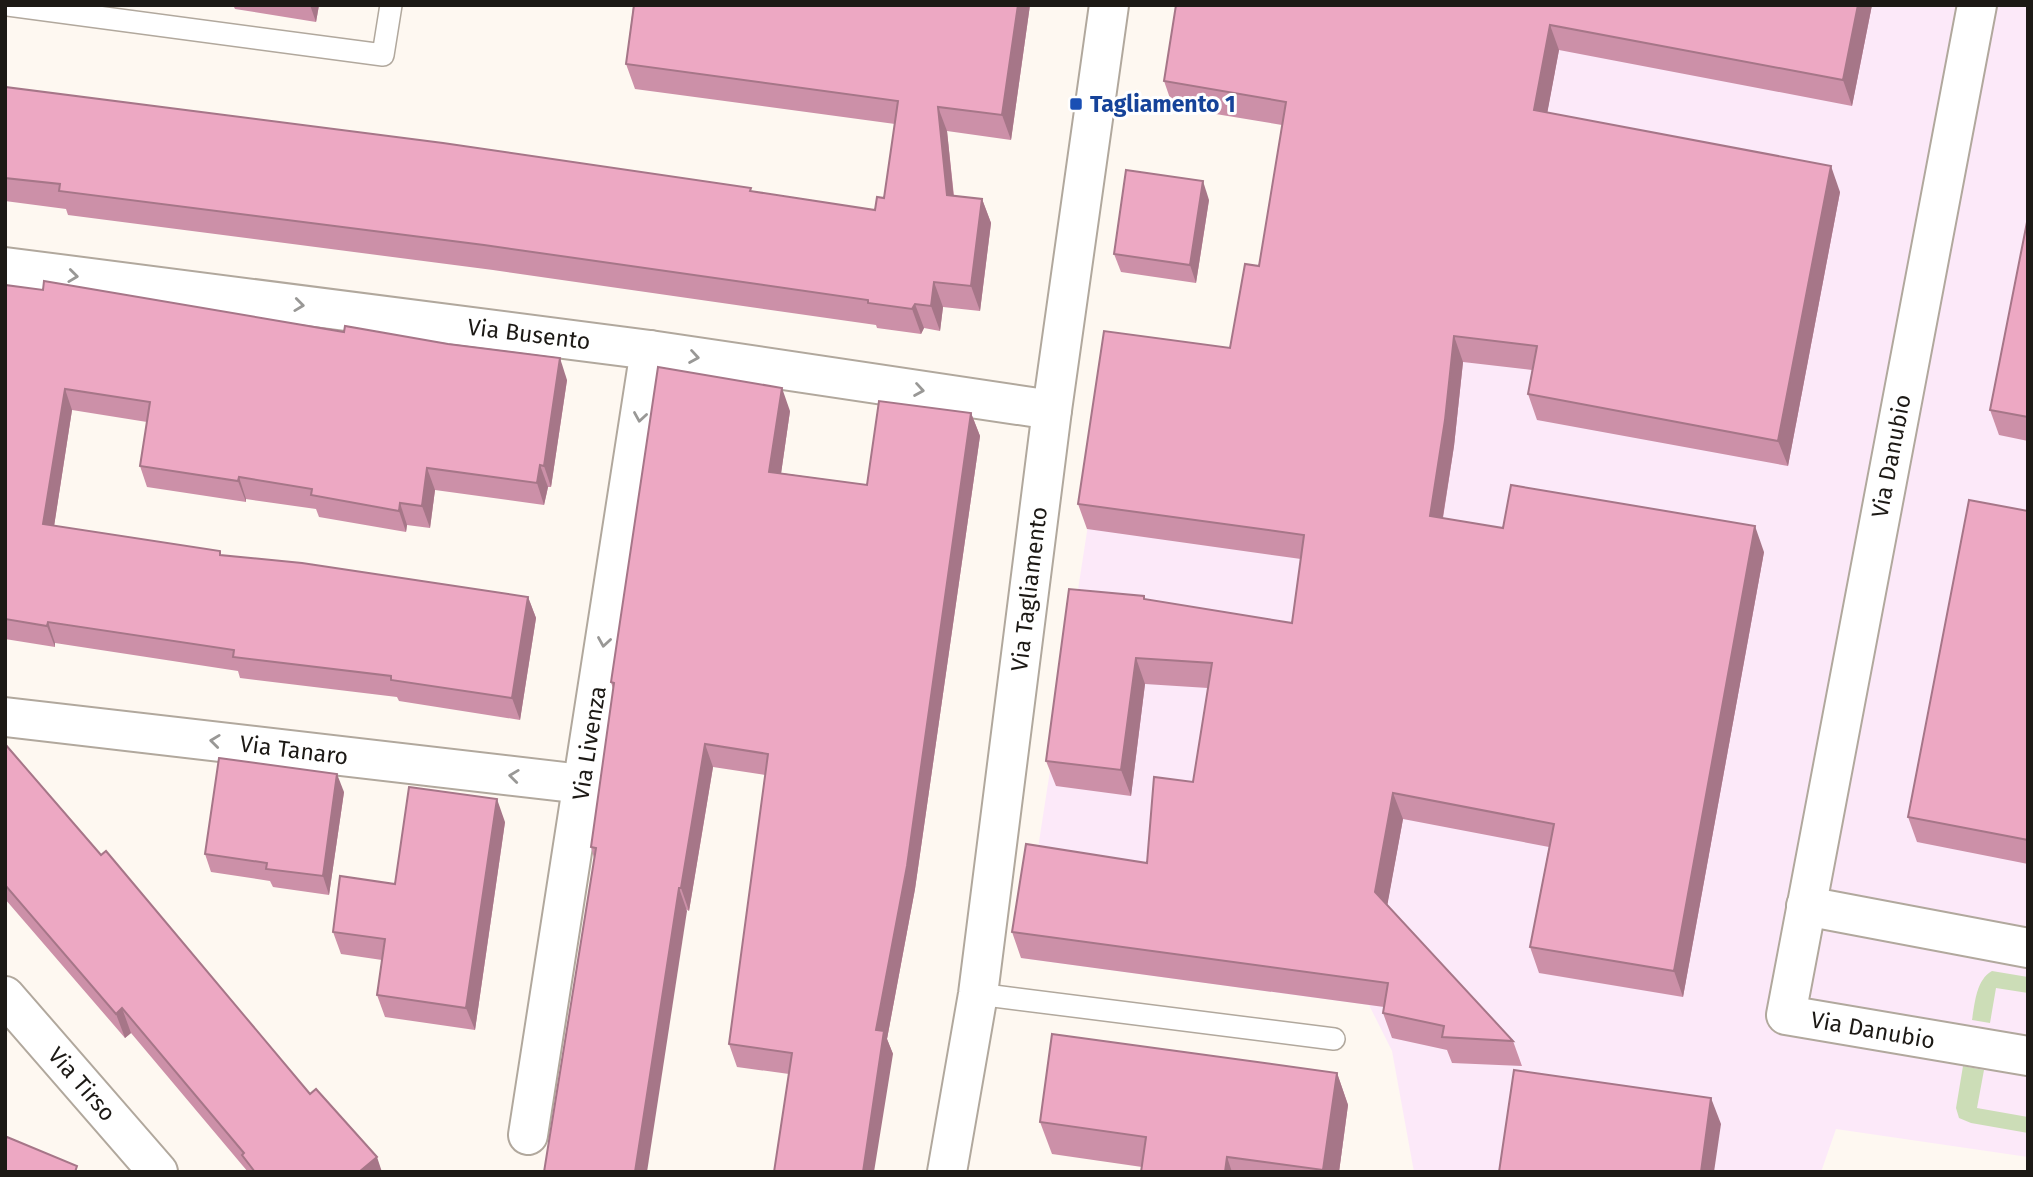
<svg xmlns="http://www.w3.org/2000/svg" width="2033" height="1177" font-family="'Fira Sans',sans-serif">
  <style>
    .industrial { fill: #fce9f9 }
    .green { fill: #ccddb7 }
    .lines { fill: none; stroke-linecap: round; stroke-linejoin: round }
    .service-casing { stroke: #b1a89d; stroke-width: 24 }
    .minor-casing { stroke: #b1a89d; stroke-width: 42 }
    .service { stroke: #fff; stroke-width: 21 }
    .minor { stroke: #fff; stroke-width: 38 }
    .wall { fill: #cc90a8 }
    .shaded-wall { fill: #a67688 }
    .building { fill: #eda8c3; stroke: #a67688; stroke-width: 2 }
    .oneway { stroke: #999896 }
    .transit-dot { fill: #1a4fb4; stroke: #fff; stroke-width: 2.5 }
    .labels { text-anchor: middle; stroke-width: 6; stroke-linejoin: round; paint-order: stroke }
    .transit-label { font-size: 23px; font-weight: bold; fill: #164399; stroke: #fff; text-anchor: start }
    .street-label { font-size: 23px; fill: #1c1915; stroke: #fff }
  </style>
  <rect width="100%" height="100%" fill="#fef8f1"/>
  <!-- industrial -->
  <polygon class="industrial" points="1353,5 2028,5 2028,1157 1836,1129 1821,1172 1414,1172 1392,1051 1369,1005 1021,958 1114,357 1240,373"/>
  <!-- green -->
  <g class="green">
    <path d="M 1992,971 L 2028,977 L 2028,993 L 1996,988 L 1990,1023 L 1972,1020 C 1975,1003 1976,980 1992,971 Z"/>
    <polygon points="1963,1066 1984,1070 1977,1108 2028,1117 2028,1133 1971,1123 1959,1118 1956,1108"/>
  </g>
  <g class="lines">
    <!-- service casing -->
    <g class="service-casing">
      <g id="service">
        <polyline points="8,5 383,55 391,5"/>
        <polyline points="978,994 1334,1039"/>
      </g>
    </g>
    <!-- minor casing -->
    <g class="minor-casing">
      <g id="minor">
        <polyline points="1977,5 1786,1015 2028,1056"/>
        <polyline points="5,267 650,350 1052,410"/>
        <polyline points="5,717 582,784"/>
        <polyline points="1806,906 2028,948"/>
        <polyline points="5,996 158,1172"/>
        <polyline points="528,1135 650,350"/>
        <polyline points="947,1172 978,994 1052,410 1109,5"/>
      </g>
    </g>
    <!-- service -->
    <use href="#service" class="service"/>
    <!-- minor -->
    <use href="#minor" class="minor"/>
  </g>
  <!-- wall -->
  <g class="wall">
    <polygon points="233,5 319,5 316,22 235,9"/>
    <polygon points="623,5 1030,5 1011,140 947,131 954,196 982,199 991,223 980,311 943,307 940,331 924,328 921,334 877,328 876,325 493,270 68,215 66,209 5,201 5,87 875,210 884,198 895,124 635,89 626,64 633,7"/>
    <polygon points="1176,5 1872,5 1852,106 1559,50 1547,113 1840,192 1788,466 1537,420 1528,394 1532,370 1463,362 1454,446 1443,518 1503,528 1764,552 1683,997 1539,973 1530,947 1549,847 1403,819 1387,905 1513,1041 1522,1066 1452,1063 1447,1050 1392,1038 1383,1013 1384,1007 1021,958 1012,932 1147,863 1193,782 1208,688 1145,684 1131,796 1056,786 1046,761 1144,596 1145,599 1292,623 1301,559 1087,529 1078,504 1230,348 1259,266 1282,125 1173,107 1164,81"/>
    <polygon points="1209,200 1196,283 1121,272 1114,254"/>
    <polygon points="2028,217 2028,441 1999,435 1990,410"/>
    <polygon points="5,285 567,380 551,487 548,487 544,505 435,490 430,528 407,525 406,532 319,517 316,509 246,499 246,502 147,487 140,466 147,422 72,410 54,526 222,555 528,597 536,618 520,720 399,701 397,697 240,678 238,671 55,643 55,647 5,639"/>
    <polygon points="790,411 781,473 867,485 971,413 980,436 915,889 887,1039 893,1054 789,1074 737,1067 729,1044 765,775 713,767 689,911 594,858 591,847 613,689 611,682"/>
    <polygon points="2028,511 2028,864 1917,842 1908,817"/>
    <polygon points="5,744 101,855 310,1094 382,1172 248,1172 131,1033 125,1038 5,899"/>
    <polygon points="344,792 329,895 273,887 270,881 211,872 205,854"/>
    <polygon points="505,822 475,1030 385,1017 377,995 382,960 341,954 333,932 395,884"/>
    <polygon points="1337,1073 1348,1105 1339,1172 1141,1172 1142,1167 1052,1154 1040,1122"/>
  </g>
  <!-- shaded-wall -->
  <g class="shaded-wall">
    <polygon points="310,5 319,5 316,22"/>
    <polygon points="1018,5 1030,5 1011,140 1002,115"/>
    <polygon points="1858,5 1872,5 1852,106 1843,80"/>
    <polygon points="1550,25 1559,50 1543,136 1534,110"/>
    <polygon points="938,107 947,131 956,220 947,195"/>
    <polygon points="1831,166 1840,192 1788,466 1778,441"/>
    <polygon points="1203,181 1209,200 1196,283 1190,265"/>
    <polygon points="982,199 991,223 980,311 971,286"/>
    <polygon points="934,282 943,307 940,331 931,306"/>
    <polygon points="915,304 924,328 921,334 912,309"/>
    <polygon points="1454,336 1463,362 1454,446 1439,541 1430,516"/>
    <polygon points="560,358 567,380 551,487 544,466"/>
    <polygon points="782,388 790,411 778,495 769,472"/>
    <polygon points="65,389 72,410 51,546 43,524"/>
    <polygon points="971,413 980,436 915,889 887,1039 893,1054 874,1172 863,1172 876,1030"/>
    <polygon points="540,465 548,487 544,505 537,483"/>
    <polygon points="427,468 435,490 430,528 422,506"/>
    <polygon points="239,477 246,499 246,502 238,481"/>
    <polygon points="400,503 407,525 406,532 399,511"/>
    <polygon points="1755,526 1764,552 1683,997 1674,971"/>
    <polygon points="528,597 536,618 520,720 512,698"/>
    <polygon points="48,622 55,643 55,647 47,626"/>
    <polygon points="1136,658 1145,684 1131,796 1121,770"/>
    <polygon points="705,744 713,767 689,911 681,888"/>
    <polygon points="337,774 344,792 329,895 323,876"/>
    <polygon points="1393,793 1403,819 1385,918 1375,892"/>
    <polygon points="497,799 505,822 475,1030 466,1008"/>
    <polygon points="679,888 687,911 647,1172 635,1172"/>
    <polygon points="122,1008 131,1033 125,1038 116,1014"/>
    <polygon points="1337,1073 1348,1105 1339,1172 1323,1172"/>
    <polygon points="1711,1098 1721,1124 1714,1172 1701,1172"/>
    <polygon points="377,1157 382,1172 359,1172"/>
    <polygon points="1227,1157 1232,1172 1225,1172"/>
  </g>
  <!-- building -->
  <g class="building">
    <polygon points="634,5 1018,5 1002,115 938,107 947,195 982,199 971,286 934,282 931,306 915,304 912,309 868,303 868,300 484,245 59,191 60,184 5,178 5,87 443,143 751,188 750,191 875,210 877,197 884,198 898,101 626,64"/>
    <polygon points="1176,5 1858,5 1843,80 1550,25 1534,110 1831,166 1778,441 1528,394 1537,346 1454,336 1445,420 1430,516 1503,528 1511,485 1755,526 1674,971 1530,947 1554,824 1393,793 1375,892 1513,1041 1442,1037 1444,1026 1383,1013 1388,983 1012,932 1026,844 1147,863 1154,777 1193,782 1212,663 1136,658 1121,770 1046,761 1069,589 1144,596 1144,599 1292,623 1304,535 1078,504 1104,331 1230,348 1245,264 1259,266 1286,102 1164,81"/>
    <polygon points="1126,170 1203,181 1190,265 1114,254"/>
    <polygon points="2028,217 2028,417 1990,410"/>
    <polygon points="44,281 344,332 345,326 448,344 560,358 544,466 540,465 537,483 427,468 422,506 400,503 399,511 311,495 312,489 239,477 238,481 140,466 150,402 65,389 43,524 220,551 220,555 302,563 528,597 512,698 391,680 391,676 233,657 234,650 48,622 47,626 5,619 5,285 43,290"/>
    <polygon points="658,367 782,388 769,472 867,485 879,401 971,413 907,866 876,1030 884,1031 863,1172 774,1172 792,1053 729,1044 768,754 705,744 681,888 679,888 635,1172 544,1172 596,848 591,847 614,683 611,682"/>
    <polygon points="1969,500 2028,511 2028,840 1908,817"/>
    <polygon points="5,744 101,855 106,851 310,1094 316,1089 377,1157 359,1172 255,1172 242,1155 244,1153 122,1008 116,1014 5,885"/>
    <polygon points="219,758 337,774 323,876 266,869 267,863 205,854"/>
    <polygon points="409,787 497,799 466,1008 377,995 385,939 333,932 340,876 395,884"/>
    <polygon points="1052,1034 1337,1073 1323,1170 1227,1157 1225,1172 1141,1172 1146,1137 1040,1122"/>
    <polygon points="1514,1070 1711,1098 1701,1172 1499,1172"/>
    <polygon points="7,1137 77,1166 75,1172 5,1172 5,1140"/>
  </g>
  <!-- one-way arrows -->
  <defs><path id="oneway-chevron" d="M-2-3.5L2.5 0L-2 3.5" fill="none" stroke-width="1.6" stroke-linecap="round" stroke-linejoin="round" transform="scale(1.75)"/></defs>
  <g class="oneway">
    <use href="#oneway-chevron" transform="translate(73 276) rotate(7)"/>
    <use href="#oneway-chevron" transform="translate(299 305) rotate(7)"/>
    <use href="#oneway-chevron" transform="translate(694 357) rotate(9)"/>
    <use href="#oneway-chevron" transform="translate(919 390) rotate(9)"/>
    <use href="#oneway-chevron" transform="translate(640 417) rotate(99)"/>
    <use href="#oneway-chevron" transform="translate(604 642) rotate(99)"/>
    <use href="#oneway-chevron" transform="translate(215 741) rotate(-173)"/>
    <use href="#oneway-chevron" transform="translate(514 776) rotate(-173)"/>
  </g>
  <!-- markers -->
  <rect class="transit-dot" x="1069" y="97" width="14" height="14" rx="3.5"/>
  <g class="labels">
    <!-- transit labels -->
    <g class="transit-label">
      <text x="1090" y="112">Tagliamento 1</text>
    </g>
    <!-- street labels -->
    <g class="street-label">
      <text transform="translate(529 334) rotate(7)" y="8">Via Busento</text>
      <text transform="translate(1891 456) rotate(-79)" y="8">Via Danubio</text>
      <text transform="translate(1029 589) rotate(-83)" y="8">Via Tagliamento</text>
      <text transform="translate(589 743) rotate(-81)" y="8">Via Livenza</text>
      <text transform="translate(294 750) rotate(7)" y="8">Via Tanaro</text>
      <text transform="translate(1873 1030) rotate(10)" y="8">Via Danubio</text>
      <text transform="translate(82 1084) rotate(49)" y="8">Via Tirso</text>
    </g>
  </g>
  <!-- border -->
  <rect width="2033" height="1177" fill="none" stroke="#1c1915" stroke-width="14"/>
</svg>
